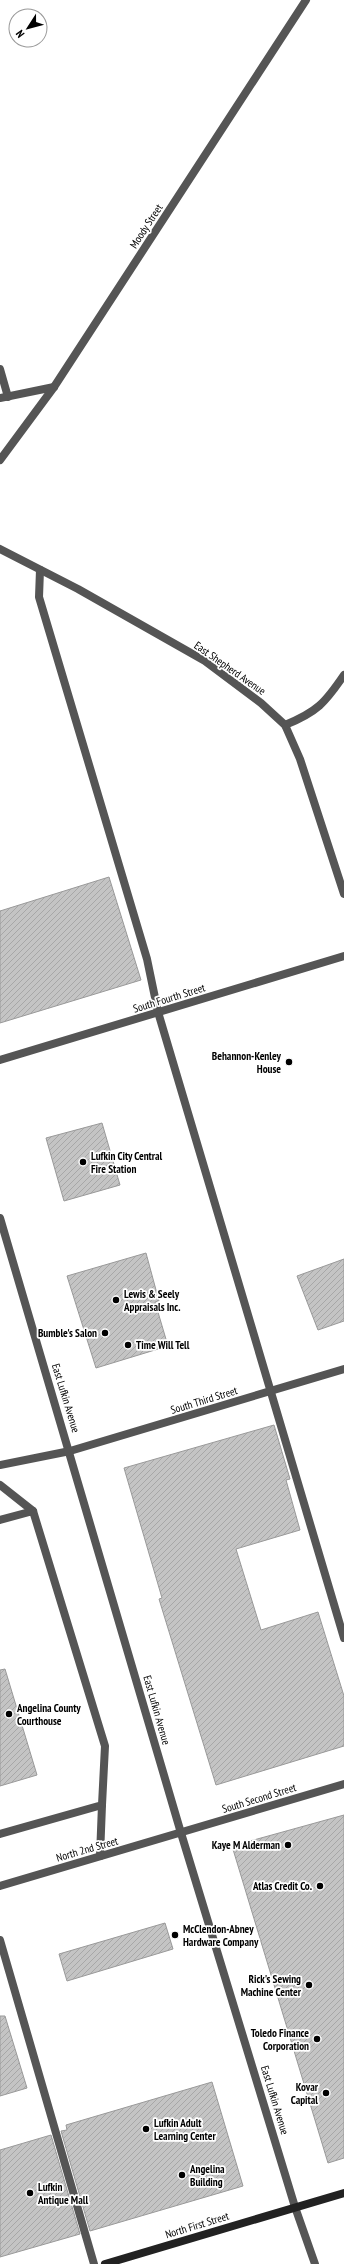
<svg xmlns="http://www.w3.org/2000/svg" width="344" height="2264" font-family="'PT Sans Narrow',sans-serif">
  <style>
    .building { fill: url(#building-hatch); stroke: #999 }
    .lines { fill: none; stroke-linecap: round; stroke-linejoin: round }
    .lane { stroke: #555; stroke-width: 8 }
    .street { stroke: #555; stroke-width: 8 }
    .secondary { stroke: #222; stroke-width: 8 }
    .poi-dot { fill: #000; stroke: #fff; stroke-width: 1.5 }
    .labels { text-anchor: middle; stroke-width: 3.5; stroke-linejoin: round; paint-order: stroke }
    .street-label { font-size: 11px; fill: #000; stroke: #fff }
    .poi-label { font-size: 11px; font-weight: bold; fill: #000; stroke: #fff; text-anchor: start }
  </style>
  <defs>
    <pattern id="building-hatch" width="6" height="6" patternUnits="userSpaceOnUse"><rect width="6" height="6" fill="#c4c4c4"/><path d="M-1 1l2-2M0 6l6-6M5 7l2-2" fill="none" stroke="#a7a7a7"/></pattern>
  </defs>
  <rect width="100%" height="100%" fill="#fff"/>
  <!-- building -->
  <g class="building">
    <polygon points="109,877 141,980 0,1023 0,911"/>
    <polygon points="102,1123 120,1185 64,1201 46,1138"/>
    <polygon points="146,1253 159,1301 155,1302 168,1346 96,1368 67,1276"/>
    <polygon points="344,1259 344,1321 318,1330 297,1276"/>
    <polygon points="274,1425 290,1479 286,1480 300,1530 236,1549 261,1630 318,1612 344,1696 344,1746 216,1785 159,1599 162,1598 124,1468"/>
    <polygon points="5,1669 37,1775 0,1786 0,1670"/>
    <polygon points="344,1815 344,2158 328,2163 232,1846"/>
    <polygon points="165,1923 173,1949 67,1981 59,1954"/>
    <polygon points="0,2016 5,2016 27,2088 0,2096"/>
    <polygon points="212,2082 243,2186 90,2231 61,2131 67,2130 66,2125"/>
    <polygon points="51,2135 80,2234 0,2257 0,2150"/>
  </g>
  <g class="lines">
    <!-- lane -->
    <g class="lane">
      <polyline points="0,369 8,397"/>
      <polyline points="0,398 54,387"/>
      <polyline points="40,570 39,597 147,959 158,1012 344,1638"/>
      <polyline points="0,1485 33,1511"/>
      <polyline points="0,1520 33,1511 105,1746 102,1805 0,1834"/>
      <polyline points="100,1856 102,1805"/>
      <polyline points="0,1940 94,2264"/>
    </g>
    <!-- street -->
    <g class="street">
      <polyline points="0,460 54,387 306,0"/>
      <polyline points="0,549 78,589 205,661 261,703 285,725 300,759 344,894"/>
      <path d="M 285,725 C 317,712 325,703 344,675"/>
      <polyline points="0,1060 344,956"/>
      <polyline points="0,1218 181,1833 295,2207 315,2264"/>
      <polyline points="0,1465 70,1451 344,1369"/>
      <polyline points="0,1886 344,1784"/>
    </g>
    <!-- secondary -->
    <polyline class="secondary" points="105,2264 344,2193"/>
  </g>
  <!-- markers -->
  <g class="poi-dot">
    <circle cx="289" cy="1062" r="4"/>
    <circle cx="83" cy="1162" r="4"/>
    <circle cx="116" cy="1300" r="4"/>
    <circle cx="105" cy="1333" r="4"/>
    <circle cx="128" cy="1345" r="4"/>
    <circle cx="9" cy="1714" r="4"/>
    <circle cx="288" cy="1845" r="4"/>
    <circle cx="320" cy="1886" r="4"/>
    <circle cx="175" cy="1935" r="4"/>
    <circle cx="309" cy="1985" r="4"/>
    <circle cx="317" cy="2039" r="4"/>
    <circle cx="326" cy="2093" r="4"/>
    <circle cx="146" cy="2129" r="4"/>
    <circle cx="182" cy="2175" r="4"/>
    <circle cx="30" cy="2193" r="4"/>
  </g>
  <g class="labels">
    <!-- street labels -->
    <g class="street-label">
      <text transform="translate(146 226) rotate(-57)" y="4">Moody Street</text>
      <text transform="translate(230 668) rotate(35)" y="4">East Shepherd Avenue</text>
      <text transform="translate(169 998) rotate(-17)" y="4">South Fourth Street</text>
      <text transform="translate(66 1398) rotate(73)" y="4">East Lufkin Avenue</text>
      <text transform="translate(204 1400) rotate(-17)" y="4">South Third Street</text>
      <text transform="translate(157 1710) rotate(74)" y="4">East Lufkin Avenue</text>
      <text transform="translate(259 1798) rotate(-17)" y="4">South Second Street</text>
      <text transform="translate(87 1849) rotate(-16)" y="4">North 2nd Street</text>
      <text transform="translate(275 2100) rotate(73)" y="4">East Lufkin Avenue</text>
      <text transform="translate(197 2225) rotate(-17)" y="4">North First Street</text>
    </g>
    <!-- poi labels -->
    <g class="poi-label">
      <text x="281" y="1060" text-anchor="end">Behannon-Kenley<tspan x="281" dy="13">House</tspan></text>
      <text x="91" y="1160">Lufkin City Central<tspan x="91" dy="13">Fire Station</tspan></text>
      <text x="124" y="1298">Lewis &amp; Seely<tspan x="124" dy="13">Appraisals Inc.</tspan></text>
      <text x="97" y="1337" text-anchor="end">Bumble's Salon</text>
      <text x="136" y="1349">Time Will Tell</text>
      <text x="17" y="1712">Angelina County<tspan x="17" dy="13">Courthouse</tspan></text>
      <text x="280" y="1849" text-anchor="end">Kaye M Alderman</text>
      <text x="312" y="1890" text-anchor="end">Atlas Credit Co.</text>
      <text x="183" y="1933">McClendon-Abney<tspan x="183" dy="13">Hardware Company</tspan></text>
      <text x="301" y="1983" text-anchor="end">Rick's Sewing<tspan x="301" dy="13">Machine Center</tspan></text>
      <text x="309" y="2037" text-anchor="end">Toledo Finance<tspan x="309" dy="13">Corporation</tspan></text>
      <text x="318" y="2091" text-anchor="end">Kovar<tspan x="318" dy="13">Capital</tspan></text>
      <text x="154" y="2127">Lufkin Adult<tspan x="154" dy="13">Learning Center</tspan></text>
      <text x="190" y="2173">Angelina<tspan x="190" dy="13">Building</tspan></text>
      <text x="38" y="2191">Lufkin<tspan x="38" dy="13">Antique Mall</tspan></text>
    </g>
  </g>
  <!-- north arrow -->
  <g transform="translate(28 28) rotate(234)"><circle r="19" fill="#ffffff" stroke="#999999"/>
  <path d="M0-3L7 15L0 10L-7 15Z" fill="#000000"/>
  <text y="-6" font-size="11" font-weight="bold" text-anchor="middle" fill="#000000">N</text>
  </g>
</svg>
